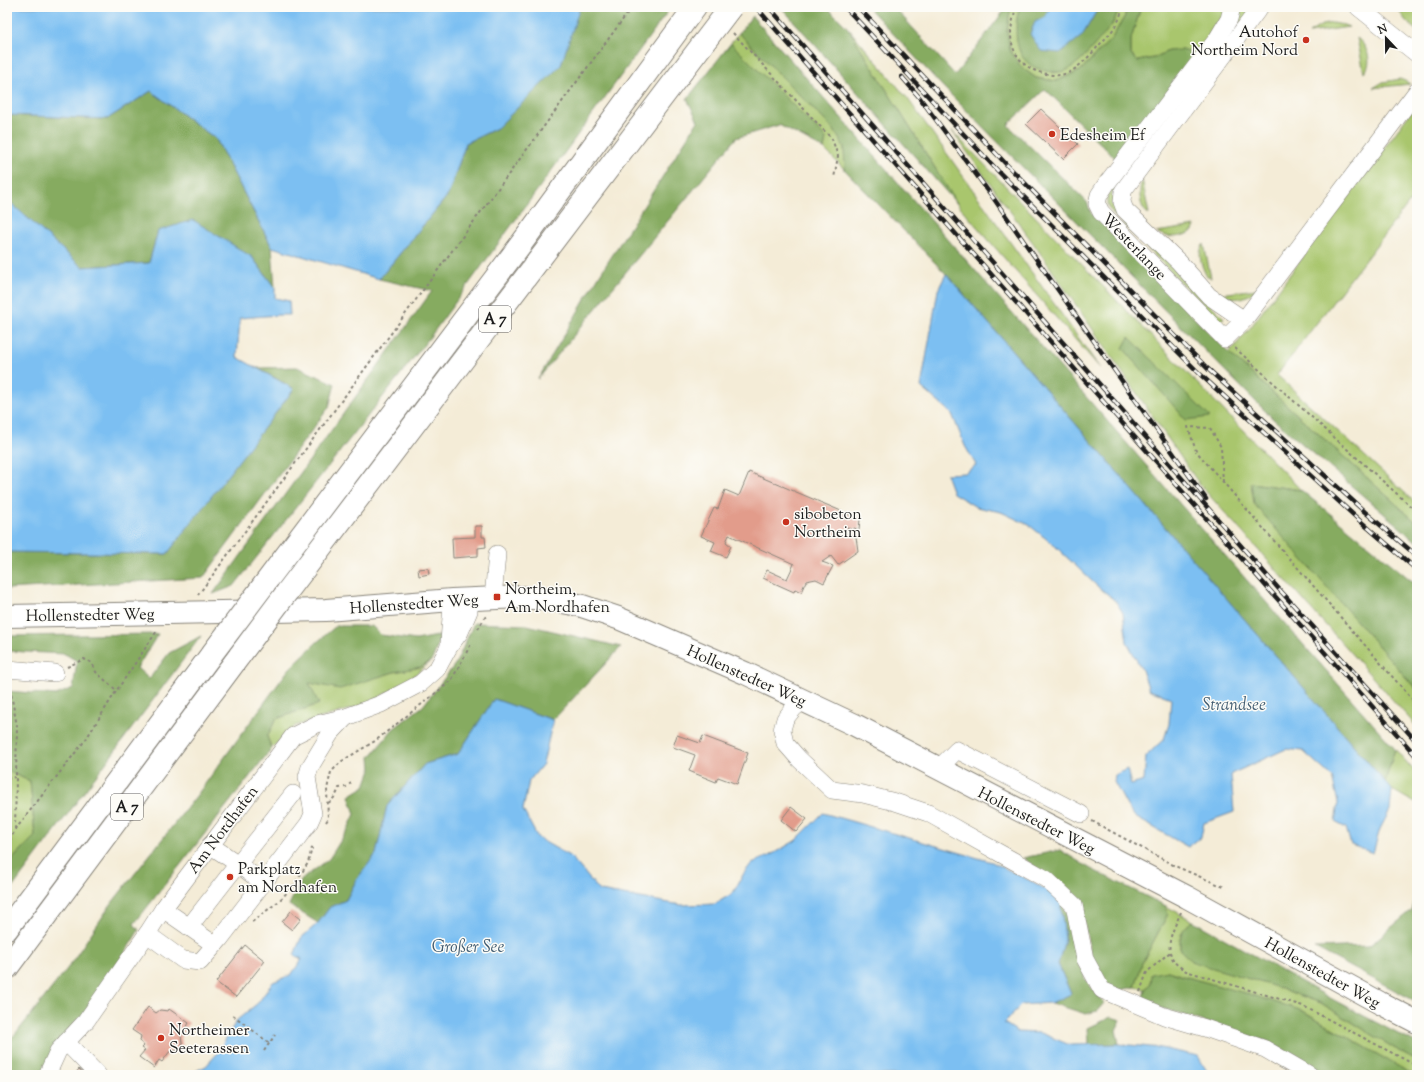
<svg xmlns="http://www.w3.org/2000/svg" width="1424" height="1082" font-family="'Sorts Mill Goudy',serif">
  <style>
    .green { fill: #a9c66d; stroke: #627144 }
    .forest { fill: #86ab60; stroke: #51643e }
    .water { fill: #7cbff2; stroke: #4c6e87 }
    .building { fill: #e29c8b }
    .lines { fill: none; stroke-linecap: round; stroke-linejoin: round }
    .minor-casing { stroke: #88847a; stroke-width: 18 }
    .major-casing { stroke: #88847a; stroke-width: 24 }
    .highway-casing { stroke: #88847a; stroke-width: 24 }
    .path { stroke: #88847a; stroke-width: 2; stroke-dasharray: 3 3; stroke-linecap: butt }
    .minor { stroke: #fff; stroke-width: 17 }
    .major { stroke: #fff; stroke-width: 22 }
    .highway { stroke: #fff; stroke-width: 22 }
    .rail-casing { stroke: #1c1c1c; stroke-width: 4.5 }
    .rail { stroke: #fdfcf7; stroke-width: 3; stroke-dasharray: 9; stroke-linecap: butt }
    .highway-bridge-casing { stroke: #88847a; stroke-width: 24; stroke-linecap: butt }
    .highway-bridge { stroke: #fff; stroke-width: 22 }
    .poi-dot { fill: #c8321e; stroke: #fdfcf7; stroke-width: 1.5 }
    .labels { text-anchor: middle; stroke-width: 3; stroke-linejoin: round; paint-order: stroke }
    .shield { fill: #fdfcf7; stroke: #605f5e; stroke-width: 1 }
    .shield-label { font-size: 15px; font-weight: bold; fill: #1c1c1c }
    .poi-label { font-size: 16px; fill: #1c1c1c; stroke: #fdfcf7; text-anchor: start }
    .street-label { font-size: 16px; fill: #1c1c1c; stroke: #fdfcf7 }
    .water-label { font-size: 17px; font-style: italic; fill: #425d72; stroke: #fdfcf7 }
  </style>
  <rect width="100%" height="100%" fill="#fdfcf7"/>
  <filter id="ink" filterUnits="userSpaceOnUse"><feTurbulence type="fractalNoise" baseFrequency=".025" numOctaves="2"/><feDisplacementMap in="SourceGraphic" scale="8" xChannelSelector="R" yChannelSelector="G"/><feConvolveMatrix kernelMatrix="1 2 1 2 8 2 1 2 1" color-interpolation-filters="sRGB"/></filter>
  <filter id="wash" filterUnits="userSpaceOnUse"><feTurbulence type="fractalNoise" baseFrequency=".012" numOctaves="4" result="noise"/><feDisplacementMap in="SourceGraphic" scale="16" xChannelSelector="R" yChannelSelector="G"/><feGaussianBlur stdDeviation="0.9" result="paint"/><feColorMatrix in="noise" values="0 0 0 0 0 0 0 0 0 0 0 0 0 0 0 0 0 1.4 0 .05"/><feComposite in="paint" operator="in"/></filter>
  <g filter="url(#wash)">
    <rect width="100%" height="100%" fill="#f4ecd7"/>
    <!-- green -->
    <g class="green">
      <polygon points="1012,7 1020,7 1016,23 1053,73 1067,70 1081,59 1112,25 1117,14 1118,7 1126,7 1125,16 1112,38 1080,71 1056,81 1036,78 1021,67 1010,50 1007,31 1009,16"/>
      <polygon points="1141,7 1226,7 1225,17 1197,55 1168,51 1154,58 1138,61 1131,55 1131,39"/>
      <polygon points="1238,7 1255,7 1236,33 1232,30"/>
      <polygon points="1400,7 1417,7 1417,31 1406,21 1399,11"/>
      <polygon points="1332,23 1344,25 1349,27 1309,33 1322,25"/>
      <polygon points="848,28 908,99 1100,368 958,205"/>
      <polygon points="739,33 834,130 844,147 845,170 824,149 826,138 731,43"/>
      <path d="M 1357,38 C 1367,45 1374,63 1364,73 Z"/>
      <polygon points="1209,57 1115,191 1112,204 1123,216 1224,318 1220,320 1217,319 1109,209 1107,204 1107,195"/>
      <polygon points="1400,79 1405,81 1410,84 1373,88 1383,82"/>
      <polygon points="1417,104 1417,192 1277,375 1417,504 1417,523 1229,353 1250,328"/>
      <polygon points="952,131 1301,490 1251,483 1255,504 1417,690 1417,727 1200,485 1036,247"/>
      <path d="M 1142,179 L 1149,214 C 1138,209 1139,189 1142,179 Z"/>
      <path d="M 1195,226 L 1193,231 C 1181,238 1169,239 1156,232 Z"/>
      <path d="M 1204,244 L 1211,278 L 1207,277 C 1202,267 1196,253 1204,244 Z"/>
      <path d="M 1256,289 C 1249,299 1231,302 1221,294 Z"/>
      <polygon points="432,660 409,680 367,704 295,726 272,748 267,737 276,719 319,704 308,683 367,680 394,672 421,667"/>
      <polygon points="1395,749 1417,774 1417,804 1392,790 1385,782"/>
      <polygon points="7,771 30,781 35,836 7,865"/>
      <path d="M 1166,906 L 1193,921 C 1180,930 1180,935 1180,950 L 1321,1003 L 1394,1048 L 1417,1060 L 1417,1075 L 1413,1075 L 1303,1011 L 1183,976 L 1168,971 L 1151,979 L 1150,985 L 1145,989 L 1135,987 L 1142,963 L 1168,914 Z"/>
    </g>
    <!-- forest -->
    <g class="forest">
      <polygon points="579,7 671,7 430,337 234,586 213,594 432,291 379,279 448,195 466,143 497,128 579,10"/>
      <polygon points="781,7 827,7 848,28 958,205"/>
      <polygon points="868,7 894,7 955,75 1007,7 1012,7 1009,16 1007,31 1010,50 1021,67 1036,78 1056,81 1080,71 1112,38 1125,16 1126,7 1141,7 1131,39 1131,55 1138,61 1154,58 1168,51 1183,50 1197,55 1117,160 1045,89 1008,125 1087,202 1091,213 1229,353 1417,523 1417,542 1272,418 946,90"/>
      <path d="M 1020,7 L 1050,7 L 1045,17 L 1035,22 L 1082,36 L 1099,7 L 1118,7 C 1117,21 1108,30 1098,41 C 1090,50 1079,64 1067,70 C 1061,73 1053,72 1046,71 C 1039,69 1032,67 1027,62 C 1014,51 1014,22 1020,7 Z"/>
      <polygon points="752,16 1395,749 1385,782 946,274 845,170 844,147 834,130 739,33"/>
      <polygon points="731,43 826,138 824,149 779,125 736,138 538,379 599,276 698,121 687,99"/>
      <polygon points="151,91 216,139 272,247 275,288 252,257 158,231 149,263 82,267 12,204 7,203 7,115 107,119"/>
      <polygon points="1129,337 1210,417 1186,420 1123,348"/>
      <polygon points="297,367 335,384 329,407 203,578 7,589 7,552 167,554 293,388 257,368"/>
      <polygon points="1251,483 1301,490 1417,585 1417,690 1254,504"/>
      <polygon points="474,623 527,625 621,647 553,720 494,699 458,754 425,764 387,806 376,854 357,879 346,900 330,907 318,923 289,905 301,880 329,859 348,829 355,814 349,796 365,786 371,770 370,757 393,729 423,706 456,663"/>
      <polygon points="336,626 372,626 381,635 416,640 442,635 432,660 421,667 394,672 340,689 309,683 319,704 276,719 267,737 272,748 134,924 139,930 90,1008 40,1075 7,1075 7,1043 22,1026 70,965 111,904 197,795 289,669 316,643"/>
      <polygon points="158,634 137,668 149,679 169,653 201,636 7,895 7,865 35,836 30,781 7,771 7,691 56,695 73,688 77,661 65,654 7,651 7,636"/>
      <polygon points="1060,850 1091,869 1166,906 1168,914 1142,963 1135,987 1110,992 1095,973 1079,899 1023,858"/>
      <polygon points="1417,893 1417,1002 1315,948 1369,946 1412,910"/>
      <polygon points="1060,900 1071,919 1085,979 1104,1003 1097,1011 1086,1014 1051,1003 1071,994 1058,964 1065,939"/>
      <path d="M 1193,921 L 1332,999 L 1417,1044 L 1417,1060 L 1394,1048 L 1321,1003 L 1276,987 L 1193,962 L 1180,950 C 1180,935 1180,930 1193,921 Z"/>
      <polygon points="1168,971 1183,976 1252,995 1303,1011 1413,1075 1325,1075 1269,1042 1142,1002 1145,989 1150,985 1151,974"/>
      <polygon points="1111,1017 1121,1020 1116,1030 1119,1044 1089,1045 1088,1028"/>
    </g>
    <!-- water -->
    <g class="water">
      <polygon points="7,7 579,7 579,10 561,65 497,128 466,143 448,195 379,279 272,247 216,139 151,91 107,119 7,115"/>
      <polygon points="1050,7 1099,7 1082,36 1060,53 1041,51 1030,34 1035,22 1045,17"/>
      <polygon points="7,203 12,204 82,267 149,263 158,231 193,220 252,257 275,288 275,298 289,301 290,315 278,315 240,318 237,357 294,389 167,554 7,552"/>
      <polygon points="946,274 1392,790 1390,810 1380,829 1373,853 1351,845 1346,828 1335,822 1338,803 1332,777 1303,751 1286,749 1231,774 1234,812 1204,823 1201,837 1188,847 1135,817 1127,806 1114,782 1115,775 1127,769 1131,785 1144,781 1146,756 1164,739 1169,724 1171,698 1149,690 1142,670 1127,642 1123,613 1115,600 1097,586 1055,546 1029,525 1001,512 976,507 953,493 946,474 965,473 976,465 965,446 952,414 921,387 938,290"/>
      <polygon points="494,699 553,720 543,764 529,781 523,810 538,838 571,857 600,891 681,905 715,904 733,893 744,873 752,863 769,856 795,841 823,813 992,862 1037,884 1060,900 1065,939 1058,964 1071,994 1051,1003 1021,1005 1004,1023 1018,1032 1041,1033 1070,1045 1119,1044 1161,1048 1198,1056 1209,1075 188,1075 206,1066 216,1055 237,1020 258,1003 273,982 291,975 302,959 294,955 301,938 318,923 330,907 346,900 357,879 376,854 387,806 425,764 458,754"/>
    </g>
    <g id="blocks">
      <!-- building -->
      <g class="building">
        <polygon points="1041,109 1078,144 1063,159 1026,124"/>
        <polygon points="749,472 860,519 859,530 854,528 854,530 847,528 845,533 856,537 858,551 838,565 831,556 822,562 833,566 824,583 816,579 806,581 801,592 795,589 794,592 763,578 767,570 787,579 794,564 729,535 726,542 731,546 726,557 711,551 715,542 701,536 714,508 718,509 725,490 739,496"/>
        <polygon points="475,526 482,526 482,537 485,537 486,547 478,548 478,556 453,558 452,538 475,537"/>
        <polygon points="428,568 429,574 419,576 418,569"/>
        <polygon points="677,735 700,743 703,736 748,753 737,784 718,777 716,782 689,771 695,755 673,747"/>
        <polygon points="791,807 807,819 796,832 781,820"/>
        <polygon points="291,911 301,919 292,930 282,922"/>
        <polygon points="245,945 265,961 236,997 216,982"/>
        <polygon points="148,1007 156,1013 160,1010 168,1011 169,1009 189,1023 181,1036 183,1050 170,1051 162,1062 159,1060 154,1068 139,1057 145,1050 142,1048 144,1046 140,1041 141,1036 132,1030"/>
        <polygon points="79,1069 86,1075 74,1075"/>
      </g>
    </g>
  </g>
  <g filter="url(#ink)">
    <use href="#blocks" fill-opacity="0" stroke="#88847a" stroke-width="1"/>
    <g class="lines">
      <!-- minor casing -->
      <g class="minor-casing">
        <g id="minor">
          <polyline points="1232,7 1229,19 1217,39 1107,183 1099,195 1097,204 1101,212 1225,339 1244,320 1417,91"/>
          <polyline points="1358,7 1417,54"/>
          <polyline points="1244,320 1209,296 1179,262 1125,210 1122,202 1123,191 1260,7"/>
          <polyline points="493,598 497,554"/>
          <path d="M 449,647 C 449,631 452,616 452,600"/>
          <polyline points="7,669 55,673"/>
          <polyline points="804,700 794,708 785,719 782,730 785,743 799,759 832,790 863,794 895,802 928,813 1046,879 1074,905 1085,959 1102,990 1164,1016 1205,1028 1265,1049 1310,1075"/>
          <polyline points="938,769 957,750 1081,814"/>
          <polyline points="210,845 238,864 293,794"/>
          <polyline points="163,909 215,945"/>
          <polyline points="189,927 238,864 263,883"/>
          <polyline points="147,934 183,960 200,962 220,939 309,823 313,814 307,777 310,767 330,734 346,717"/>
          <polyline points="66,1042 98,1075"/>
          <polyline points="47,1075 58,1051 86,1021 147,934 163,909 293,736 317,724 346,717 381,704 421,683 437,669 449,647 460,632 469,611 469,599"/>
        </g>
      </g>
      <!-- major casing -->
      <g class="major-casing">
        <polyline id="major" points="7,616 326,610 452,600 519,597 545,599 579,605 618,618 745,673 855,725 1187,897 1380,1003 1417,1022"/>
      </g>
      <!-- highway casing -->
      <g class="highway-casing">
        <g id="highway">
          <polyline points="263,586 524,240 695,7"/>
          <polyline points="287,592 702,45"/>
          <polyline points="7,929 211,655"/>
          <polyline points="7,968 240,655"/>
        </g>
      </g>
      <!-- path -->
      <g class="path">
        <path d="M 1016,7 C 1014,16 1011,25 1011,34 C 1011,54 1024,69 1043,73 C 1052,76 1061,76 1070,72 C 1082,65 1092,53 1101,43 C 1111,33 1121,22 1122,7"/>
        <polyline points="733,33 832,139 838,156 834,178"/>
        <polyline points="1235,348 1417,512"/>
        <polyline points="1223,482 1221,447 1210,428 1188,427 1196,451 1417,705"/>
        <polyline points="198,595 632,7"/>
        <polyline points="478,629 486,616"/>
        <polyline points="67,667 84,659 92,663 96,672 116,690"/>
        <polyline points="9,683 17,726 15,830"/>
        <polyline points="7,779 15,777"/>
        <path d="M 328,803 C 334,799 337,794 339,788 L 346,787 L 351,783"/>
        <polyline points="1092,821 1175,866 1224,887"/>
        <polyline points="326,822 328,819 327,789 331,772 342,761 375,741 451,681 471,644"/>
        <polyline points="7,846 15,830 86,739 117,690 157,631"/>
        <path d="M 1181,912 C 1175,927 1163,945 1174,961 C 1176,965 1182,968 1186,971 L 1303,1006 L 1417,1066"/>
        <polyline points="252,922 279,901 294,885 308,863 313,844"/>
        <polyline points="1140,992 1147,972 1170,952"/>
        <polyline points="233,1015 269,1043"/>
        <polyline points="264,1051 275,1035"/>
      </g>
      <!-- minor -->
      <use href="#minor" class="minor"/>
      <!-- major -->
      <use href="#major" class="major"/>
      <!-- highway -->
      <use href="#highway" class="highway"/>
      <!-- rail casing -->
      <g class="rail-casing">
        <g id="rail">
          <polyline points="756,7 1190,500 1417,757"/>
          <polyline points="769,7 1278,588 1417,742"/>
          <polyline points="845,7 998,171 1201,375 1359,520 1417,570"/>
          <polyline points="858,7 1006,164 1208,369 1365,512 1417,556"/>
          <polyline points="902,77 920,98 994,199 1141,408 1206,499"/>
        </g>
      </g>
      <!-- rail -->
      <use href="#rail" class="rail"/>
      <!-- highway-bridge casing -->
      <g class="highway-bridge-casing">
        <g id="highway-bridge">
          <polyline points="702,45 731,7"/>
          <polyline points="211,655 263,586"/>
          <polyline points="240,655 287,592"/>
        </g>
      </g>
      <!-- highway-bridge -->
      <use href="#highway-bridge" class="highway-bridge"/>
    </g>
  </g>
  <!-- markers -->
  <g class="poi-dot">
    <circle cx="1306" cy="40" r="4"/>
    <circle cx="1052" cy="134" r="4"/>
    <circle cx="786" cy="522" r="4"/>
    <rect x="493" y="593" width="8" height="8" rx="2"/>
    <circle cx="230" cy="877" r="4"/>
    <circle cx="161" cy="1038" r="4"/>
  </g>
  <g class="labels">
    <!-- shield labels -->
    <g class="shield">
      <rect x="479" y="306" width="32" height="26" rx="3"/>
      <rect x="111" y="794" width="32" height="26" rx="3"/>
    </g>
    <g class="shield-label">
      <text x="495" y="324">A 7</text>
      <text x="127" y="812">A 7</text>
    </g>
    <!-- poi labels -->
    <g class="poi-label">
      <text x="1298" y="37" text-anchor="end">Autohof<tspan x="1298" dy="18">Northeim Nord</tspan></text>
      <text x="1060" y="140">Edesheim Ef</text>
      <text x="794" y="519">sibobeton<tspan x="794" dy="18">Northeim</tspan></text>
      <text x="505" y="594">Northeim,<tspan x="505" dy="18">Am Nordhafen</tspan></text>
      <text x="238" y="874">Parkplatz<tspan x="238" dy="18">am Nordhafen</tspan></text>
      <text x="169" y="1035">Northeimer<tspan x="169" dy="18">Seeterassen</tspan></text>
    </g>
    <!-- street labels -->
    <g class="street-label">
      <text transform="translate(1135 246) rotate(46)" y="6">Westerlange</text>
      <text transform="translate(414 603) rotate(-4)" y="6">Hollenstedter Weg</text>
      <text transform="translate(90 614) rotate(-1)" y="6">Hollenstedter Weg</text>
      <text transform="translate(747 675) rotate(24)" y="6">Hollenstedter Weg</text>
      <text transform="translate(1037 820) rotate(27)" y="6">Hollenstedter Weg</text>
      <text transform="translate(222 829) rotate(-53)" y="6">Am Nordhafen</text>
      <text transform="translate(1323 972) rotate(29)" y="6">Hollenstedter Weg</text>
    </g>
    <!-- water labels -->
    <g class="water-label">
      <text x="1234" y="710">Strandsee</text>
      <text x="468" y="952">Großer See</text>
    </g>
  </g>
  <!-- margin -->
  <rect width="1424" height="1082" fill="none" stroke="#fdfcf7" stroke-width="24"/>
  <!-- north arrow -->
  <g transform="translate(1386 38) rotate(338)" stroke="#fdfcf7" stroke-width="3" paint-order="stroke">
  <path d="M0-3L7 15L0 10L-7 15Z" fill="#1c1c1c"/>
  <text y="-6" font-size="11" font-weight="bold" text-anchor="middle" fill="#1c1c1c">N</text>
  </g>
</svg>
